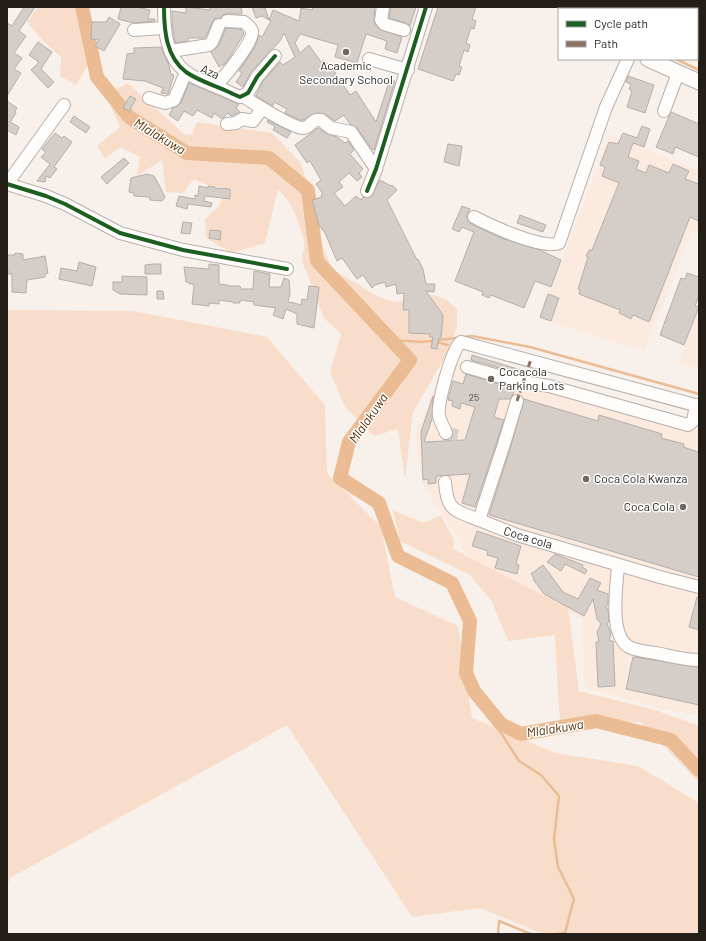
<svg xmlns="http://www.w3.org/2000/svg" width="706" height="941" font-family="Barlow,sans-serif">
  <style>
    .built { fill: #fbeadd }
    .green { fill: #f8deca }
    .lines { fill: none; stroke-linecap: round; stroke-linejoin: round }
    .stream { stroke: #ebbc93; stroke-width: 2.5 }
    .river { stroke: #ebbc93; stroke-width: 14 }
    .building { fill: #d4cdc8; stroke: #b5aea9 }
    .minor-tunnel { stroke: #d8d0cb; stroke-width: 12; stroke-dasharray: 12 6; stroke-linecap: butt }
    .minor-casing { stroke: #b7b0ab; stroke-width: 14 }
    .major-casing { stroke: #b7b0ab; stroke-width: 17 }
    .minor { stroke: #fefdfc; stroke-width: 12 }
    .major { stroke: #fefdfc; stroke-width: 15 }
    .quiet { stroke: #8d6e63; stroke-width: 3; stroke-dasharray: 6 3; stroke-linecap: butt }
    .cycleway-casing { stroke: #fff; stroke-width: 6 }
    .cycleway { stroke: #1b5e20; stroke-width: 4 }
    .poi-dot { fill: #6e6862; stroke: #fff; stroke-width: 1.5 }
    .labels { text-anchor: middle; stroke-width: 3; stroke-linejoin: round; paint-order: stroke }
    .number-label { font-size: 10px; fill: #504a45 }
    .poi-label { font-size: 12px; fill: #241e19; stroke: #fff; text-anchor: start }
    .street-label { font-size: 12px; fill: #241e19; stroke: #fff }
    .water-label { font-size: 13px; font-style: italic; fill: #572f00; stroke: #fff }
  </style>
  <rect width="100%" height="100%" fill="#f8f0ea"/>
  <!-- built -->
  <g class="built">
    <polygon points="610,135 699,170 699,233 692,231 644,351 540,319"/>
    <polygon points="699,311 699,368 679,363"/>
    <polygon points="446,358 535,378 699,430 699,715 662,709 585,687 582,619 471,563 453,531 423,485 415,436"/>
  </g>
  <!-- green -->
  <g class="green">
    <polygon points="38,7 75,7 88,65 76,85 60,76 61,57 43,41 27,22"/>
    <path d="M 128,83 L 185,135 L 192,134 L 197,122 L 272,133 L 300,162 L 311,193 L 311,208 L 315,228 L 332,269 L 381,298 L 396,302 L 425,295 L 434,295 L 447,300 L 457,309 L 457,327 L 448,352 L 413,412 L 405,479 L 398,429 L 374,436 L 345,407 L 330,372 L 341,334 L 324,318 L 302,261 C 302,255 305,248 304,242 C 300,223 292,202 278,189 L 265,243 L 232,253 L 206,238 L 205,219 L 220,205 L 225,188 L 206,185 L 194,179 L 183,193 L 166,192 L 162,160 L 137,176 L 140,157 L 121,147 L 105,158 L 97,146 L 120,127 L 105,94 Z"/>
    <polygon points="7,310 133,311 267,337 325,405 327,473 381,527 395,597 458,626 472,718 555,753 638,766 699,803 699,934 543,934 480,908 412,917 287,725 10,878 7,886"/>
    <polygon points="393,510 423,523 441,515 454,540 453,549 568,608 579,691 655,710 699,726 699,782 640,722 596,721 561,731 558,696 555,635 508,641 492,602 470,575 400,541"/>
  </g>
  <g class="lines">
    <!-- stream -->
    <g class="stream">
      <polyline points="676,59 699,70"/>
      <polyline points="391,340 422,342 472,336 530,347 699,394"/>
      <polyline points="437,342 448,345"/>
      <polyline points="643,397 687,409"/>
      <polyline points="474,691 519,761 541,775 559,796 554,839 558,867 574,899 565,933 557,934"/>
      <polyline points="498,934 499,921 531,934"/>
    </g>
    <!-- river -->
    <polyline class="river" points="82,7 97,77 129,117 187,153 269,158 308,190 317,261 410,360 349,442 340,478 379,503 398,556 452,583 470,621 466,673 474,691 501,724 521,734 596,721 671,740 699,770"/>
  </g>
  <!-- building -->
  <g class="building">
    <polygon points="24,7 35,7 19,31 26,36 14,53 22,58 14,69 21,73 7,96 7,23 12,26"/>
    <polygon points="121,7 137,7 150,10 148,19 155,19 155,21 133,23 118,19"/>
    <polygon points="186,7 210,10 210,7 241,7 242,14 224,14 220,18 214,19 205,38 188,38 188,41 175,43 172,22 172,11 186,13"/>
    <polygon points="252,7 265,8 269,20 262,16 256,18"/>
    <polygon points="313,7 375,7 374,22 378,28 402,37 397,53 385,49 387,41 366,34 357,63 335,57 338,45 300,34 295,43 300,53 309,45 321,62 324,60 332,69 332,68 350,95 356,91 376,122 390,79 395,81 374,150 372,149 357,128 350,124 344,115 335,121 325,114 316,113 303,120 300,120 285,113 287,109 274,102 273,106 256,96 263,81 280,62 283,65 295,57 284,33 280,41 251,72 243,87 236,82 242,73 239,71 255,47 259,35 262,37 271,21 269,20 273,10 299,21 301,8 312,10"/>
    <polygon points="391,7 416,7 410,26 406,23 389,18"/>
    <polygon points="438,7 476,7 472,19 476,21 474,29 471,28 466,43 470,45 468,52 464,50 459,66 462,67 459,75 456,74 453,81 418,69"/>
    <polygon points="109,17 120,24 104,51 95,46 99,40 91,39 92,22 106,22"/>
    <polygon points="226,28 241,29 244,34 226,63 219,67 211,52 219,45"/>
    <polygon points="38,42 52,52 41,69 54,82 48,88 31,70 39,62 29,55"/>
    <polygon points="161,47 169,65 171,74 174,75 168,94 161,93 163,88 145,81 123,79 127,54 134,53 134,48"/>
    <polygon points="628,76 654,85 645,113 627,107 632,91 629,89 631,84 626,82"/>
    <polygon points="189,83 239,104 236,108 240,112 231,116 228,113 222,119 214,113 212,118 197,110 193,116 184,111 178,121 169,115 173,108 181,103"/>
    <polygon points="130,96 136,99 129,111 123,108"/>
    <polygon points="7,101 17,108 15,111 16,113 10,122 19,127 16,135 7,130"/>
    <polygon points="671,112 699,124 699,157 675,147 673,154 656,147"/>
    <polygon points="74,116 90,127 86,133 70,122"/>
    <polygon points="268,120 291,132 287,138 273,130 275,126 267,122"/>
    <polygon points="642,126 650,129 644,147 633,143 628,157 639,161 636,169 646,173 649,165 669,173 673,164 689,171 685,179 699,184 699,221 690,217 649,322 633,315 631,319 619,313 620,310 579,294 580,290 578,289 588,257 586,256 589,250 592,250 619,183 602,176 605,167 600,165 607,147 609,142 618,144 623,133 637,138"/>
    <polygon points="318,128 327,134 337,137 345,143 348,141 354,150 350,154 363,169 359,173 362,177 357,181 349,173 339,182 343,187 334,193 345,206 356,196 361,200 363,197 371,197 380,180 391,186 392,185 397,190 387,200 417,260 418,259 423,269 426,284 435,284 434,292 426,291 443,315 441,338 439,338 437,349 431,348 433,337 430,337 430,334 409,333 409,310 403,310 404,293 397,294 396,284 386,287 385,282 375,285 372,288 363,275 357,279 342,258 337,261 325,233 319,225 312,200 322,197 321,195 323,194 316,184 321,180 310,161 307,163 295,145"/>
    <polygon points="55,133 62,138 64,136 72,142 54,167 57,169 50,178 46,176 45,182 37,181 50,164 41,157 46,152 42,149"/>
    <polygon points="448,144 462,146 459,166 444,162"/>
    <polygon points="124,158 129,163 107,184 101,177"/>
    <polygon points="147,174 154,176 160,187 165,197 162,201 150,200 150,197 134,196 134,193 129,192 131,178"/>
    <polygon points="199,186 208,188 208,186 215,187 214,188 230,189 230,199 205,196 204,201 212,203 211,207 188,204 187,209 176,206 179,196 195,199 195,195 198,196"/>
    <polygon points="462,206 470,209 466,216 471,224 501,238 540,250 561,260 551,287 535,281 524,308 491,295 489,298 482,295 483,292 455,281 474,232 462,227 459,232 452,229"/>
    <polygon points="520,215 546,225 543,232 517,223"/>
    <polygon points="183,222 192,223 190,234 181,233"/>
    <polygon points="210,230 221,231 220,240 209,238"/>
    <polygon points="15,253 23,254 23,260 45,256 48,273 45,274 45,277 27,280 26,293 12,292 12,274 8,274 7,259 7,255 15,255"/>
    <polygon points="79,262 96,267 92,286 59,279 61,268 77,271"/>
    <polygon points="153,264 161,264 161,274 145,274 145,265"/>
    <polygon points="209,264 219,265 219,284 228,285 228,286 240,286 241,289 253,289 254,271 270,274 269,287 281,287 284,278 289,280 290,294 288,301 290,303 291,302 301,305 302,299 307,300 309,286 319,287 314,328 297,324 297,314 286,309 283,319 273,315 276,308 254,305 254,302 240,300 240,303 233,303 233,302 219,300 219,304 209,303 209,306 192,304 194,285 186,282 184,267 209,269"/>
    <polygon points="687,273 699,277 699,295 695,306 699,307 684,345 660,335 681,278 685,279"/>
    <polygon points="122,276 147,277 147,295 120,294 113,290 113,282 122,282"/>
    <polygon points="157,291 163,291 164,299 157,299"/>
    <polygon points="548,294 559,298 551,321 540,317"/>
    <polygon points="472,355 521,370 520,374 471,360"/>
    <polygon points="466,374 516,389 510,399 499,399 494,417 504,420 475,507 462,503 470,474 436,476 436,483 428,484 428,479 423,480 421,432 433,396 432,419 424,442 465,440 475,407 461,403 460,409 452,406 453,401 448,400 453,381 463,384"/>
    <polygon points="524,399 598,421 599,415 662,434 661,438 684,444 683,447 699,452 699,577 489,515 511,446"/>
    <polygon points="477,531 521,546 516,564 519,565 517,574 495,568 498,558 487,555 488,551 472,546"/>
    <polygon points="555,554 583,565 582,567 587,570 585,574 565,564 561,571 547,562"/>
    <polygon points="543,565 563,592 578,599 590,578 601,583 597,590 608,594 608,604 606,607 608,610 609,621 607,624 611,633 609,641 613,641 615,686 598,687 596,642 599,642 597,632 601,624 597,619 593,599 584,616 544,594 533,579 534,578 531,574"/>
    <polygon points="697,597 699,597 699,630 689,627"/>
    <polygon points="633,657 699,667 699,705 626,689"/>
  </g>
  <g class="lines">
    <!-- minor-tunnel -->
    <polyline class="minor-tunnel" points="446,433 463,436"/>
    <!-- minor casing -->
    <g class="minor-casing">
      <g id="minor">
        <path d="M 164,7 C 164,30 166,57 186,72 C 200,82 218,86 233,94 L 240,97 L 248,93 L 257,77 L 275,56"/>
        <polyline points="383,7 381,20 384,24 404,30"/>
        <polyline points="134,30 164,28"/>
        <polyline points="171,51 209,45 212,42 219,25"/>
        <polyline points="369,59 408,70"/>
        <path d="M 216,86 C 224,77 254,42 252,31 C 251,27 247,25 244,22 L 227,21"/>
        <path d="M 243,96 C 253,103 293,128 303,128 C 309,128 312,121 316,120 L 321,120 L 331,128 L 351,132 L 376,169"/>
        <polyline points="149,98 165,103 174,100 186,72"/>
        <polyline points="664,111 678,73"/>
        <polyline points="227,124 236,123 242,119 253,121 262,109"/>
        <polyline points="7,184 46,196 65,204 120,233 183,250 287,269"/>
        <polyline points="7,184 64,105"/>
        <polyline points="367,191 376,169 426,7"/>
        <path d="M 474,217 C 489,225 543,250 559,243 L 606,107 L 628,59"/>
        <polyline points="467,367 516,381 549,386 688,425 693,421 696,405"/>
        <polyline points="517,401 504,444 479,520 517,535 660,577 699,587"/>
        <path d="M 446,433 C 444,428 440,421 439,416 C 437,404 452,348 461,342 L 699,406"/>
        <path d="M 445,482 C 447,511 454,510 479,520"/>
        <path d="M 618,565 C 617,586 608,634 629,647 C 637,651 648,652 656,653 C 671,656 684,660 699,660"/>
      </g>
    </g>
    <!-- major casing -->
    <g class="major-casing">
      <g id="major">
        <polyline points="569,7 570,9"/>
        <polyline points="648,59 699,82"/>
      </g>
    </g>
    <!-- minor -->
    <use href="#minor" class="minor"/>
    <!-- major -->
    <use href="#major" class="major"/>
    <!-- quiet -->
    <polyline class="quiet" points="517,401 531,359"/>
    <!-- cycleway casing -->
    <g class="cycleway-casing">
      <g id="cycleway">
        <path d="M 164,7 C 164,30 166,57 186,72 C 200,82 218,86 233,94 L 240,97 L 248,93 L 257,77 L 275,56"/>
        <polyline points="7,184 46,196 65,204 120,233 183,250 287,269"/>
        <polyline points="367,191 376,169 426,7"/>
      </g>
    </g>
    <!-- cycleway -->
    <use href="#cycleway" class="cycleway"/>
  </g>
  <!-- markers -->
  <g class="poi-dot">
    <circle cx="346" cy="52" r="4"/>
    <circle cx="491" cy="379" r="4"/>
    <circle cx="586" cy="479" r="4"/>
    <circle cx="683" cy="507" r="4"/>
  </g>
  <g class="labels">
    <!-- number labels -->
    <g class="number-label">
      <text x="474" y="401">25</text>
    </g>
    <!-- poi labels -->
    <g class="poi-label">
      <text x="346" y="70" text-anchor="middle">Academic<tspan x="346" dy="14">Secondary School</tspan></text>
      <text x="499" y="376">Cocacola<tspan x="499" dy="14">Parking Lots</tspan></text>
      <text x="594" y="483">Coca Cola Kwanza</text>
      <text x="675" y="511" text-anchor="end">Coca Cola</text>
    </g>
    <!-- street labels -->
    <g class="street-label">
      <text transform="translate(210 72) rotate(24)" y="4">Aza</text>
      <text transform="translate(528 538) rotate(17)" y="4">Coca cola</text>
    </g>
    <!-- water labels -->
    <g class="water-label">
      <text transform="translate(160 136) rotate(31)" y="5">Mlalakuwa</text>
      <text transform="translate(368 418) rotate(-55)" y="5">Mlalakuwa</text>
      <text transform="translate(555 728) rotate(-9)" y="5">Mlalakuwa</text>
    </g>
  </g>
  <!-- border -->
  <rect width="706" height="941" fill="none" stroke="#241e19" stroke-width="16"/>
  <!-- legend -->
  <rect x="558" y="8" width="140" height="52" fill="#ffffff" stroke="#a7a5a3"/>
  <rect x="566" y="21" width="20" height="6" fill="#1b5e20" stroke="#a7a5a3"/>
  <text x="594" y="28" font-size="12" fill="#241e19">Cycle path</text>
  <rect x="566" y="41" width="20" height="6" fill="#8d6e63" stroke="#a7a5a3"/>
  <text x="594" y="48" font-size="12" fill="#241e19">Path</text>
</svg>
